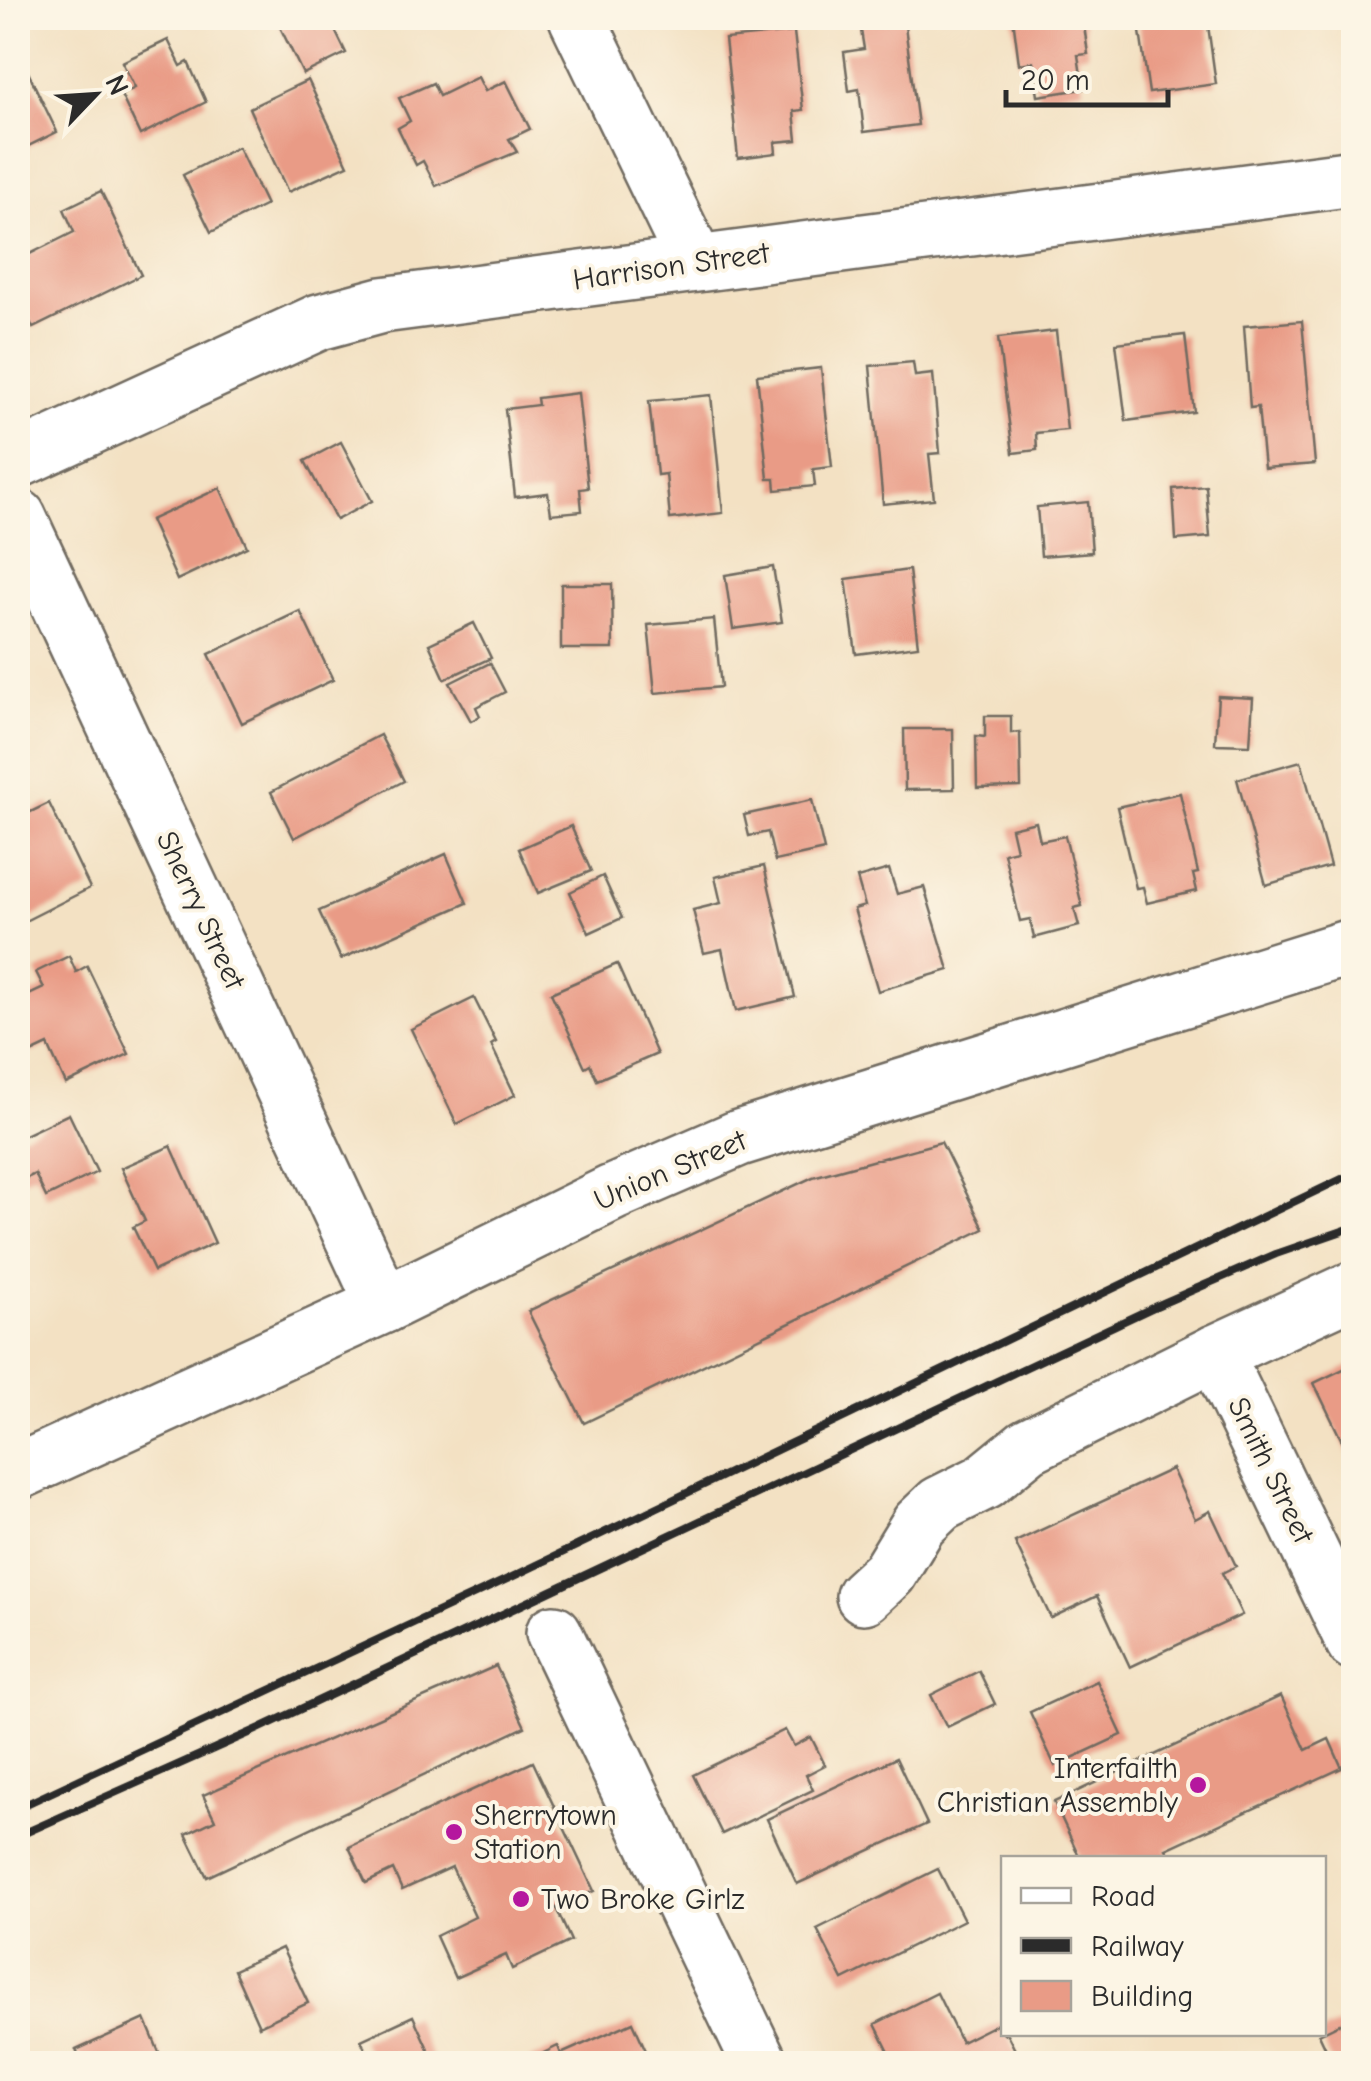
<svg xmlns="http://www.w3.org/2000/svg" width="1371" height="2081" font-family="'Comic Neue',sans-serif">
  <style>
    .building { fill: #e99b86 }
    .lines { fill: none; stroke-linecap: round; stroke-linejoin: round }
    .minor-casing { stroke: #716b60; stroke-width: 60 }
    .minor { stroke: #fff; stroke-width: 55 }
    .rail { stroke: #2b2b2b; stroke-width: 8 }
    .poi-dot { fill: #b5179e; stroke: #fcf5e5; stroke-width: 4 }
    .labels { text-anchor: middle; stroke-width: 8; stroke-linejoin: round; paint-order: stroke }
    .street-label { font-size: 30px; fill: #2b2b2b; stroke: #fcf5e5 }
    .poi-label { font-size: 30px; fill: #2b2b2b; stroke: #fcf5e5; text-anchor: start }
  </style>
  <rect width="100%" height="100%" fill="#fcf5e5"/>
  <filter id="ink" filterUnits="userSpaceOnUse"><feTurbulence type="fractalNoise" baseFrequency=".01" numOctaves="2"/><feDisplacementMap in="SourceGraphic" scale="20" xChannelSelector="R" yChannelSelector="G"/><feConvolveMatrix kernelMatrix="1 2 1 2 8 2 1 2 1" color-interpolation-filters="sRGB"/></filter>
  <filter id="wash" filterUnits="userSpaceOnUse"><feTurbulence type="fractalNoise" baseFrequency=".0048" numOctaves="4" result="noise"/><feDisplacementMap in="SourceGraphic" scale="40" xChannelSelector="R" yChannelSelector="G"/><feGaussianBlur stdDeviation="2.25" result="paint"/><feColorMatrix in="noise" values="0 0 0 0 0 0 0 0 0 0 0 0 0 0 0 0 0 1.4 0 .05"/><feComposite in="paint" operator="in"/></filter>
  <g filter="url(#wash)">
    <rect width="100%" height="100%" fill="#f3e1c3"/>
    <g id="blocks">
      <!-- building -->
      <g class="building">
        <polygon points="299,18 329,18 346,53 303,74 280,27"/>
        <polygon points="859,18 904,18 918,125 864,132 859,89 849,91 844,52 864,49"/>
        <polygon points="1013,18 1083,18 1088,54 1078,55 1083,89 1038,96 1033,62 1019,64"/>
        <polygon points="1138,18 1207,18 1216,84 1149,93"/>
        <polygon points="794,32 803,110 794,111 797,140 775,142 776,153 738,158 725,39"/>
        <polygon points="168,40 181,66 188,62 206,102 140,135 121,95 135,88 122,62"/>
        <polygon points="28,72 57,132 26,147 28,152 18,157 18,77"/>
        <polygon points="478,77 485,91 506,81 530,129 509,139 517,152 436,186 423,161 416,165 398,128 410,121 399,98 433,83 439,96"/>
        <polygon points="308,80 348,165 288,192 249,108"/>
        <polygon points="238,147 266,205 211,232 183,175"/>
        <polygon points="101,191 141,275 33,328 18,296 18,260 74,232 64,209"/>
        <polygon points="1302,321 1315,464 1264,468 1258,407 1250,408 1244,326"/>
        <polygon points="1056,331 1067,430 1036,433 1037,450 1013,453 998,338"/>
        <polygon points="1185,335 1194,412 1126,421 1116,343"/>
        <polygon points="913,362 915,376 933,374 940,453 929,454 934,499 883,504 870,366"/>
        <polygon points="821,368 832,467 813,469 815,486 776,490 775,479 768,479 757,375"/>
        <polygon points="578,393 588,488 580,489 582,511 551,514 548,493 515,497 505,409 538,405 537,398"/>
        <polygon points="711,395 723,513 670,519 666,474 657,475 649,401"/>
        <polygon points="341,442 372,501 336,520 305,461"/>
        <polygon points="1206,486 1210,537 1176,540 1173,489"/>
        <polygon points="220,488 247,547 177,580 150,520"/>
        <polygon points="1088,502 1092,552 1041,556 1037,507"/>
        <polygon points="773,567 782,622 733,629 725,575"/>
        <polygon points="909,570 918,646 856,654 846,579"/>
        <polygon points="561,584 612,584 613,649 561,649"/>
        <polygon points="300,611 333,680 242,723 209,654"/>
        <polygon points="714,619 721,687 655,693 648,625"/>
        <polygon points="474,623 491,658 445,679 429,644"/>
        <polygon points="490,663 505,692 476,707 480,716 471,721 450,683"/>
        <polygon points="1218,696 1253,698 1250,745 1215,744"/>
        <polygon points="985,716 1011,716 1011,733 1020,732 1021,787 977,788 976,736 985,737"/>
        <polygon points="904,729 953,729 954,789 905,790"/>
        <polygon points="380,735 404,781 294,838 271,792"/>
        <polygon points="1301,761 1330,866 1266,885 1237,779"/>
        <polygon points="1180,793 1198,873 1193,874 1197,891 1147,903 1143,887 1136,888 1117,807"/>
        <polygon points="812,800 824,850 775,861 768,832 749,836 744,815"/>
        <polygon points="49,803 90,888 19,924 18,818"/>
        <polygon points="1036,822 1040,841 1065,836 1082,906 1074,908 1079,926 1034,938 1030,919 1020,921 1004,853 1016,850 1011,828"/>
        <polygon points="571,826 591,871 538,893 519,849"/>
        <polygon points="446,854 467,903 341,959 319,911"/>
        <polygon points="764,866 795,997 736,1011 722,949 704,953 693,910 721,903 715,877"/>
        <polygon points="889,869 897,894 924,887 949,970 878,991 854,909 865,906 857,878"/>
        <polygon points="603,876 622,918 589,933 570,892"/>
        <polygon points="69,956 76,972 87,966 129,1054 66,1084 48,1045 31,1053 18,1024 18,1000 44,988 36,972"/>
        <polygon points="617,964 657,1054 597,1080 590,1064 585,1067 551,993"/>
        <polygon points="474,998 496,1042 491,1045 515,1095 457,1124 411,1029"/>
        <polygon points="69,1114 97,1172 46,1197 35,1174 18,1182 18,1148 22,1146 18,1138"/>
        <polygon points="941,1142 984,1229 584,1423 528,1311 813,1177"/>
        <polygon points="171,1146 215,1243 154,1271 133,1227 145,1221 121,1168"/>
        <polygon points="1354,1364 1354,1466 1314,1383"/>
        <polygon points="1172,1469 1195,1519 1210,1511 1236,1566 1222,1573 1242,1615 1130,1667 1097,1596 1051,1618 1015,1542"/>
        <polygon points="496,1666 525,1727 207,1877 186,1834 215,1820 203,1795"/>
        <polygon points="979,1671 995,1704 947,1727 931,1695"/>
        <polygon points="1097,1681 1122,1735 1055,1766 1030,1712"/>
        <polygon points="1281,1696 1306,1750 1329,1739 1342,1768 1166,1849 1171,1858 1080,1858 1054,1802"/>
        <polygon points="785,1730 794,1746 811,1737 825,1765 806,1775 813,1790 722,1834 693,1775"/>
        <polygon points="896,1758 927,1824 797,1884 767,1819"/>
        <polygon points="533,1762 594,1891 556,1908 571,1941 512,1969 506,1955 455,1978 436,1936 475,1917 452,1867 402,1890 393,1870 366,1883 349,1847"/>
        <polygon points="938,1869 964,1920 843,1980 817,1929"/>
        <polygon points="282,1948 308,2003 259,2026 234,1970"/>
        <polygon points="937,1993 961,2042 1001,2022 1004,2034 1007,2034 1022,2064 895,2064 875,2024"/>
        <polygon points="413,2016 435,2064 372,2064 361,2040"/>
        <polygon points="1354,2017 1354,2064 1333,2064 1319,2034"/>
        <polygon points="145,2019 164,2064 82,2064 76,2050"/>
        <polygon points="633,2022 652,2064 521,2064 558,2046 561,2054"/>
      </g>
    </g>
  </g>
  <g filter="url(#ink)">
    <use href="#blocks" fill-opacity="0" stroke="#716b60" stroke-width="2.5"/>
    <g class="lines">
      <!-- minor casing -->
      <g class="minor-casing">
        <g id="minor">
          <polyline points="577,18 695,262"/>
          <polyline points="18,460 319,322 382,305 1354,178"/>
          <polyline points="18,517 384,1305"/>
          <polyline points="1215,1353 1354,1642"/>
          <polyline points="18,1472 384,1305 612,1193 739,1138 1354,946"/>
          <polyline points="864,1596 889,1573 919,1524 940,1504 984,1482 1028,1446 1215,1353 1354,1289"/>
          <polyline points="554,1633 760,2064"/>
        </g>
      </g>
      <!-- minor -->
      <use href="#minor" class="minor"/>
      <!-- rail -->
      <g class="rail">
        <polyline points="18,1808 518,1574 1354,1173"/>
        <polyline points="18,1836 256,1730 1154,1307 1276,1254 1354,1227"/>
      </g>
    </g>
  </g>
  <!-- markers -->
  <g class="poi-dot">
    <circle cx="1198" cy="1785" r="10"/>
    <circle cx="454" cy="1832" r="10"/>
    <circle cx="521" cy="1899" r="10"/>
  </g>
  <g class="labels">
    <!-- street labels -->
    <g class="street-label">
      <text transform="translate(671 266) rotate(-8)" y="10">Harrison Street</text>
      <text transform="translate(201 910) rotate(65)" y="10">Sherry Street</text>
      <text transform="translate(670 1170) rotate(-23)" y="10">Union Street</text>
      <text transform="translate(1271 1470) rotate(64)" y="10">Smith Street</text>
    </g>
    <!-- poi labels -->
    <g class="poi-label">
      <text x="1178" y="1778" text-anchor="end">Interfailth<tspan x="1178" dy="34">Christian Assembly</tspan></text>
      <text x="474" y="1825">Sherrytown<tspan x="474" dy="34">Station</tspan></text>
      <text x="541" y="1909">Two Broke Girlz</text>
    </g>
  </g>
  <!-- margin -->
  <rect width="1371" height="2081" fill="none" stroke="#fcf5e5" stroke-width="60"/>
  <!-- legend -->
  <rect x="1001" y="1856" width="325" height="180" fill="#fcf5e5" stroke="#a8a49b" stroke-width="2.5"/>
  <rect x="1021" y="1888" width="50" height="15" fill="#ffffff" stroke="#a8a49b" stroke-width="2.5"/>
  <text x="1091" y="1906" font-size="30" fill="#2b2b2b">Road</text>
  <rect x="1021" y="1938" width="50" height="15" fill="#2b2b2b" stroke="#a8a49b" stroke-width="2.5"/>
  <text x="1091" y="1956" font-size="30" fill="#2b2b2b">Railway</text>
  <rect x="1021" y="1981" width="50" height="30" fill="#e99b86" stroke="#a8a49b" stroke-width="2.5"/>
  <text x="1091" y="2006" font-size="30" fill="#2b2b2b">Building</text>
  <!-- north arrow -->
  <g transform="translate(95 95) rotate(65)" stroke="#fcf5e5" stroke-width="8" paint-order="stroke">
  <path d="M0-8L18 38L0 25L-18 38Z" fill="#2b2b2b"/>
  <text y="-15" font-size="28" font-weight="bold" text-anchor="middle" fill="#2b2b2b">N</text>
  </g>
  <!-- scale -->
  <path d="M1006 90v15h162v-15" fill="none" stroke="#2b2b2b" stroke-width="5"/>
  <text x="1021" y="90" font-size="30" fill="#2b2b2b" stroke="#fcf5e5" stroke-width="8" paint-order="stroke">20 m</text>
</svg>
